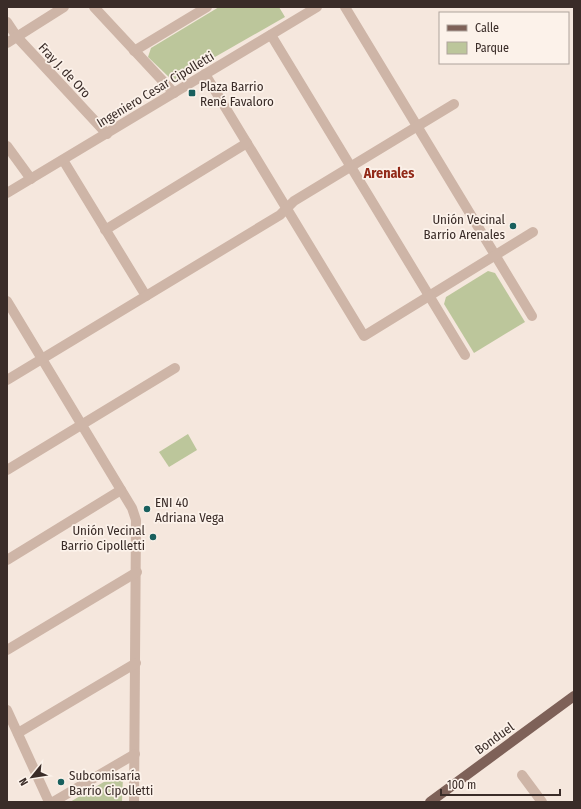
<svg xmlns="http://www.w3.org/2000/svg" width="581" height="809" font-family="'Fira Sans Condensed',sans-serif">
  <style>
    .green { fill: #bcc69b }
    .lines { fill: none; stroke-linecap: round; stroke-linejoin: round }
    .minor { stroke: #ceb5a7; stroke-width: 10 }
    .major { stroke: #7e6158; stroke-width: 10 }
    .poi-dot { fill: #19605e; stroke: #fcf2ea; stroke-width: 1.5 }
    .labels { text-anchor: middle; stroke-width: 3.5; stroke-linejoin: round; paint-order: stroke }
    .street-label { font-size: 13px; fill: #3a2c28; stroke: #fcf2ea }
    .poi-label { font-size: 13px; fill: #3a2c28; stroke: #fcf2ea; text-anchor: start }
    .neighbourhood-label { font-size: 14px; font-weight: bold; fill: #922a19; stroke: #fcf2ea }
  </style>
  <rect width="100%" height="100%" fill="#f5e7dd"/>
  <!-- green -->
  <g class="green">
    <polygon points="219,7 279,7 285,17 173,81 148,57 151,48"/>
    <polygon points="488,271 495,273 525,322 474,353 444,304 446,297"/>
    <polygon points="188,434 197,450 169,467 159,452"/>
    <polygon points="119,773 123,776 122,802 70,802"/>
  </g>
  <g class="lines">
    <!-- minor -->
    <g class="minor">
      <polyline points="94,7 174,93"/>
      <polyline points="345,7 532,316"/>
      <polyline points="7,22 17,37 107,134"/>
      <polyline points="271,35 465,355"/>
      <polyline points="7,43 64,7"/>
      <polyline points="134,51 207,7"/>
      <polyline points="205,74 364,336 533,232"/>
      <polyline points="7,146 31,179"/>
      <polyline points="63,160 146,296"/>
      <polyline points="7,193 317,7"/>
      <polyline points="105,230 247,143"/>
      <polyline points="7,301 132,508 136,520 134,802"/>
      <polyline points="7,380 280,215 294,201 454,104"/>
      <polyline points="7,470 175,368"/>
      <polyline points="7,560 121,490"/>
      <polyline points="7,650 137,572"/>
      <polyline points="7,710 49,802"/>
      <polyline points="18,733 136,663"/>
      <polyline points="522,775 542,802"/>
      <polyline points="53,802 135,754"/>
    </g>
    <!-- major -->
    <polyline class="major" points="430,802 574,696"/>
  </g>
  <!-- markers -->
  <g class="poi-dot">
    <rect x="188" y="89" width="8" height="8" rx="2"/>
    <circle cx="513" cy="226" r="4"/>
    <circle cx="147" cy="509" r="4"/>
    <circle cx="153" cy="537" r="4"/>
    <circle cx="61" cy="782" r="4"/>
  </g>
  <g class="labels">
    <!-- street labels -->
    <g class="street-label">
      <text transform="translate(65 70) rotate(47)" y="5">Fray J. de Oro</text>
      <text transform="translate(155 89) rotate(-31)" y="5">Ingeniero Cesar Cipolletti</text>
      <text transform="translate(494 738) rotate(-36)" y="5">Bonduel</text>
    </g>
    <!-- poi labels -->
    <g class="poi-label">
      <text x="200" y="91">Plaza Barrio<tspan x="200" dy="15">René Favaloro</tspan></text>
      <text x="505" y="224" text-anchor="end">Unión Vecinal<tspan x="505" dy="15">Barrio Arenales</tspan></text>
      <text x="155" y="507">ENI 40<tspan x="155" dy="15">Adriana Vega</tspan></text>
      <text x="145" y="535" text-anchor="end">Unión Vecinal<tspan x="145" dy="15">Barrio Cipolletti</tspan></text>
      <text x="69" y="780">Subcomisaría<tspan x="69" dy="15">Barrio Cipolletti</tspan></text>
    </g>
    <!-- neighbourhood labels -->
    <g class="neighbourhood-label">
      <text x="389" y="178">Arenales</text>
    </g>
  </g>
  <!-- border -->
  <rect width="581" height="809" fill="none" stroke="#3a2c28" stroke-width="16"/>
  <!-- legend -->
  <rect x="439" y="12" width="130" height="52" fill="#fcf2ea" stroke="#aea39c"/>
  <rect x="447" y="25" width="20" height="6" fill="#7e6158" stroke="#aea39c"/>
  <text x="475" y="32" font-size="12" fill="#3a2c28">Calle</text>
  <rect x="447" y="42" width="20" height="12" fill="#bcc69b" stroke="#aea39c"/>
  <text x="475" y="52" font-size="12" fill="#3a2c28">Parque</text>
  <!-- north arrow -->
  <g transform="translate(32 777) rotate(240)" stroke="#fcf2ea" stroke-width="3" paint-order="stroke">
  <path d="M0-3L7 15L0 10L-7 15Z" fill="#3a2c28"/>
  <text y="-6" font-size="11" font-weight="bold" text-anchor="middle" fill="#3a2c28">N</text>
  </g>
  <!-- scale -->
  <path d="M441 789v6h119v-6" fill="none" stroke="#3a2c28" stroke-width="2"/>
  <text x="447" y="789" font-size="12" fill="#3a2c28" stroke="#fcf2ea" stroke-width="3" paint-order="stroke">100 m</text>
</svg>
